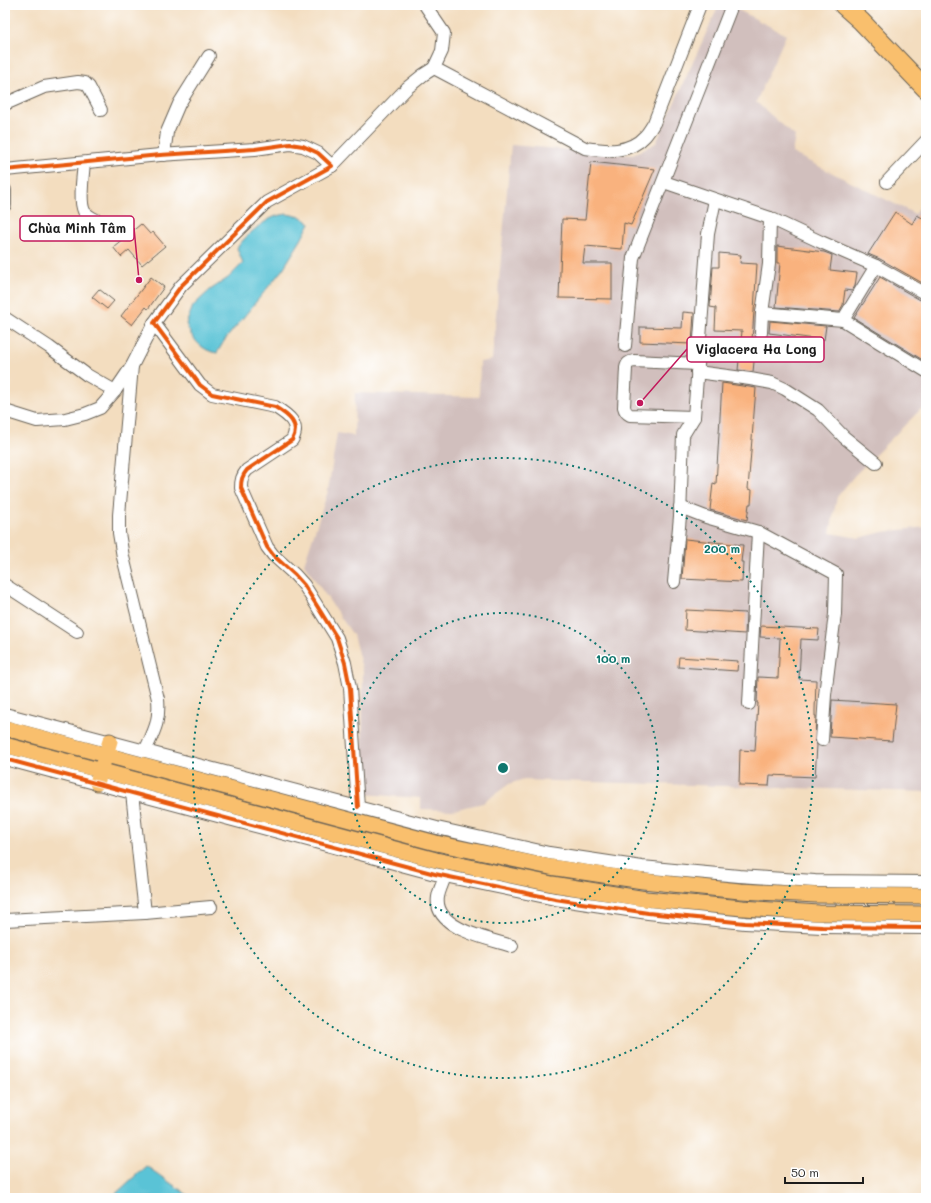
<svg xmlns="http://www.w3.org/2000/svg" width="931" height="1203" font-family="Mali,sans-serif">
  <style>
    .industrial { fill: #d1bfbd }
    .water { fill: #5ac3d6; stroke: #3b7079 }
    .building { fill: #f9b27e }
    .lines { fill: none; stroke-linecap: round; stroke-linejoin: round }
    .minor-casing { stroke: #676055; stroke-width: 14 }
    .major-casing { stroke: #676055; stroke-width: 17 }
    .highway-casing { stroke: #676055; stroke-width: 20 }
    .minor { stroke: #fff; stroke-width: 12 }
    .major { stroke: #f9bf6d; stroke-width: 15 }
    .highway { stroke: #f9bf6d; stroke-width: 18 }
    .cycleway-casing { stroke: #fff; stroke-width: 6 }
    .cycleway { stroke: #e8590c; stroke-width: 4 }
    .ring { fill: none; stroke: #0f766e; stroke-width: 2; stroke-dasharray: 2 4 }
    .centre { fill: #0f766e; stroke: #fff; stroke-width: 2 }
    .ring-label { font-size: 12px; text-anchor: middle; font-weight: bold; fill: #0f766e; stroke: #fff; stroke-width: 3; stroke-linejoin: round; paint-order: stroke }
    .leader { fill: none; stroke: #c2185b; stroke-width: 1.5 }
    .callout-dot { fill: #c2185b; stroke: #fff; stroke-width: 1.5 }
    .callout { fill: #fff; stroke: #c2185b; stroke-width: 1.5 }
    .callout-label { font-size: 13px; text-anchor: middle; font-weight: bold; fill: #1c1c1c }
  </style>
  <rect width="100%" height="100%" fill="#fff"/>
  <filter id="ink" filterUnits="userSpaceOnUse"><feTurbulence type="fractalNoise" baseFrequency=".025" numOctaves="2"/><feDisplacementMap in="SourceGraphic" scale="8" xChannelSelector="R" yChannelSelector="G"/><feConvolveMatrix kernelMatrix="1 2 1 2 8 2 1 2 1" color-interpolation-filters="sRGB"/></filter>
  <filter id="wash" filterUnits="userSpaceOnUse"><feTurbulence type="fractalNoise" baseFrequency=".012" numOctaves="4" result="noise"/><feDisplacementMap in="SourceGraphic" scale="16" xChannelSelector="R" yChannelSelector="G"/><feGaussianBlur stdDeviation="0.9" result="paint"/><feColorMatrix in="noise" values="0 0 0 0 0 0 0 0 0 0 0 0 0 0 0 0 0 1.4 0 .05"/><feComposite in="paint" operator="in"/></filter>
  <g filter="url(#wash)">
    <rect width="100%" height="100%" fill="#f3ddbf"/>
    <!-- industrial -->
    <polygon class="industrial" points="719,5 729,5 786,35 756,102 795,136 792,153 915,214 919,208 926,212 926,412 921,409 854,476 837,497 830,533 859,538 883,532 926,527 926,792 521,780 509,784 483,803 453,810 421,809 421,798 362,794 363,672 353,635 304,564 328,491 337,433 354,436 355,393 479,397 480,362 492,360 511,145 631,155 656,143"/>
    <!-- water -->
    <g class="water">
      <path d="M 287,214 L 301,217 L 310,223 L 301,240 L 283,269 L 224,341 L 217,353 C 202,351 192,339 186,324 L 193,306 L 210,290 L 228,278 L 243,263 L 237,248 C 244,237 262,222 274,217 C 278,215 283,215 287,214 Z"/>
      <polygon points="146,1166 192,1198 111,1198"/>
    </g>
    <g id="blocks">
      <!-- building -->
      <g class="building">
        <polygon points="591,162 655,169 631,225 624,223 622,249 585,246 583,263 612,263 612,299 559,298 562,219 585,220"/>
        <polygon points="895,212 912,224 917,215 926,220 926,285 880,259 868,254"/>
        <polygon points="141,224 150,234 153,232 165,246 142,265 129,250 121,257 113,247"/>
        <polygon points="777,246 824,252 832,255 830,270 857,273 855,286 852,291 845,290 843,305 839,312 776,307 780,263 777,263"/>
        <polygon points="719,253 741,255 740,263 757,264 752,341 756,341 753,372 738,370 742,331 715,330 716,308 710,307 713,267 719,267"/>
        <polygon points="151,277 164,287 148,309 146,307 132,325 121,316"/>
        <polygon points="880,277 922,301 926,301 926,362 854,318"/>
        <polygon points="99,289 114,301 107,309 92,297"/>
        <polygon points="683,312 694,313 692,344 640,342 640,327 682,328"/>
        <polygon points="770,321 826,326 824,340 769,333"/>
        <polygon points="722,383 756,388 748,489 752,490 751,504 749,504 747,520 710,510 713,483 716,484"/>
        <polygon points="685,539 743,545 741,562 743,562 742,582 682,579"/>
        <polygon points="686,610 746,613 745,634 685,630"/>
        <polygon points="761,626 819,629 818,640 801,639 799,679 816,680 815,711 815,716 816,716 815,740 817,745 815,777 770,775 769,786 739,785 740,750 755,751 758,703 757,703 758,677 778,678 780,638 760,637"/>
        <polygon points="679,657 738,661 737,671 678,667"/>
        <polygon points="832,700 896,704 892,741 830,737"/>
      </g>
    </g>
  </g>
  <g filter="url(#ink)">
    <use href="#blocks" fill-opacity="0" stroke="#676055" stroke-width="1"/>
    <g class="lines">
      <!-- minor casing -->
      <g class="minor-casing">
        <g id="minor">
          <polyline points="425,5 444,33 442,51 434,68"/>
          <polyline points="5,104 44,87 78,82 85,83 89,87 101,110"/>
          <polyline points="164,155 167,132 179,104 209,56"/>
          <path d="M 84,163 C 83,175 79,201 84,211 C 87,216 95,219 100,222"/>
          <polyline points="5,170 160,155 255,149 290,144 303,146 318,153 332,166"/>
          <polyline points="664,182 770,218 769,264 762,313 761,333"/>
          <polyline points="887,182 926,141"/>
          <polyline points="5,190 5,205"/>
          <polyline points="770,218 821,242 876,266 926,294"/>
          <polyline points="762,313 843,320 926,371"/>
          <polyline points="5,318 49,347 87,375 115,391"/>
          <polyline points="843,320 876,266"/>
          <polyline points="625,346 633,258 732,5"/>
          <path d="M 132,366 L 119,515 L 119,533 L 123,557 L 158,699 C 160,722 154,731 145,751"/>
          <polyline points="697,372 750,379 772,383 785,389 818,410 844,437 876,463"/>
          <polyline points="5,411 37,421 65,419 85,414 100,408 115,391 132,366 154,323"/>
          <path d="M 694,417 L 630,415 C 626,413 625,411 624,407 L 626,368 C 627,363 629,362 634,361 L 698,364"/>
          <polyline points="680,507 706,517 758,532 836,574 835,614 825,695 822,740"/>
          <polyline points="674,582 680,516 683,435 694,417 708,234 715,200"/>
          <polyline points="5,585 77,632"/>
          <polyline points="749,704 758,532"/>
          <polyline points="5,714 437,828 549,853 642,867 739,876 815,881 926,882"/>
          <polyline points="5,759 435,874 555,899 648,913 745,923 822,927 926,928"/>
          <polyline points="132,793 145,913"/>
          <path d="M 358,807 L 350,688 L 345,663 L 337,638 L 304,585 L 295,575 L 273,555 L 267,547 L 241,488 C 241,480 242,476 247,470 L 292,440 C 301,424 288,415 275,407 L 212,394 L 200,385 L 154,323 L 181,286 L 267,202 L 332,166 L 407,88 L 423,75 L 434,68 L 585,148 C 606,151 629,154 645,136 C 648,133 651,128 654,123 L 700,5"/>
          <path d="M 445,876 C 443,883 439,890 438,897 C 433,929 490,939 512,946"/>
          <polyline points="5,920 145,913 211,907"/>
        </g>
      </g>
      <!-- major casing -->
      <g class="major-casing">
        <g id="major">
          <polyline points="5,728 436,843 550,867 643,881 740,891 817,895 926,896"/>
          <polyline points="5,745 436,860 552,884 646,899 743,908 819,913 926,914"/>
          <polyline points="97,783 110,741"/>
        </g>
      </g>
      <!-- highway casing -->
      <g class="highway-casing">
        <polyline id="highway" points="843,5 861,21 926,89"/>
      </g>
      <!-- minor -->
      <use href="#minor" class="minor"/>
      <!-- major -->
      <use href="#major" class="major"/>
      <!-- highway -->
      <use href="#highway" class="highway"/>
      <!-- cycleway casing -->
      <g class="cycleway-casing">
        <g id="cycleway">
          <path d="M 5,170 L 160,155 L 255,149 L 290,144 L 303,146 L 318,153 L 332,166 L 267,202 L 181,286 L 154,323 L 200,385 L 212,394 L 275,407 C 288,415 301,424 292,440 L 247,470 C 242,476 241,480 241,488 L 267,547 L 273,555 L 295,575 L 304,585 L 337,638 L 345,663 L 350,688 L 358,807"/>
          <polyline points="5,759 435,874 555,899 648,913 745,923 822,927 926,928"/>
        </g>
      </g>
      <!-- cycleway -->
      <use href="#cycleway" class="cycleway"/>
    </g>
  </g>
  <!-- distance rings -->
  <g class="ring">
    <circle cx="503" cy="768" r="155"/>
    <circle cx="503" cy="768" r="310"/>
  </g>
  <circle cx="503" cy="768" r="6" class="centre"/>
  <g class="ring-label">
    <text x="722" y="553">200 m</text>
    <text x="613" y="663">100 m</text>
  </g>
  <!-- callouts -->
  <path class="leader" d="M139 280L134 228M640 403L687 349"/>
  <g class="callout-dot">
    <circle cx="139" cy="280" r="4"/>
    <circle cx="640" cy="403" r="4"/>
  </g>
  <g class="callout">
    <rect x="20" y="216" width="114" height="25" rx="4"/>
    <rect x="687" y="337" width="137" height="25" rx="4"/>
  </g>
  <g class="callout-label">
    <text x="77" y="233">Chùa Minh Tâm</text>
    <text x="756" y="354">Viglacera Ha Long</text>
  </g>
  <!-- margin -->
  <rect width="931" height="1203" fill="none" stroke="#fff" stroke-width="20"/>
  <!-- scale -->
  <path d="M785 1177v6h78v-6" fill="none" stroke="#1c1c1c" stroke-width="2"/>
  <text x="791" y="1177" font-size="12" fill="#1c1c1c" stroke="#ffffff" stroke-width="3" paint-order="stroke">50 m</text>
</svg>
